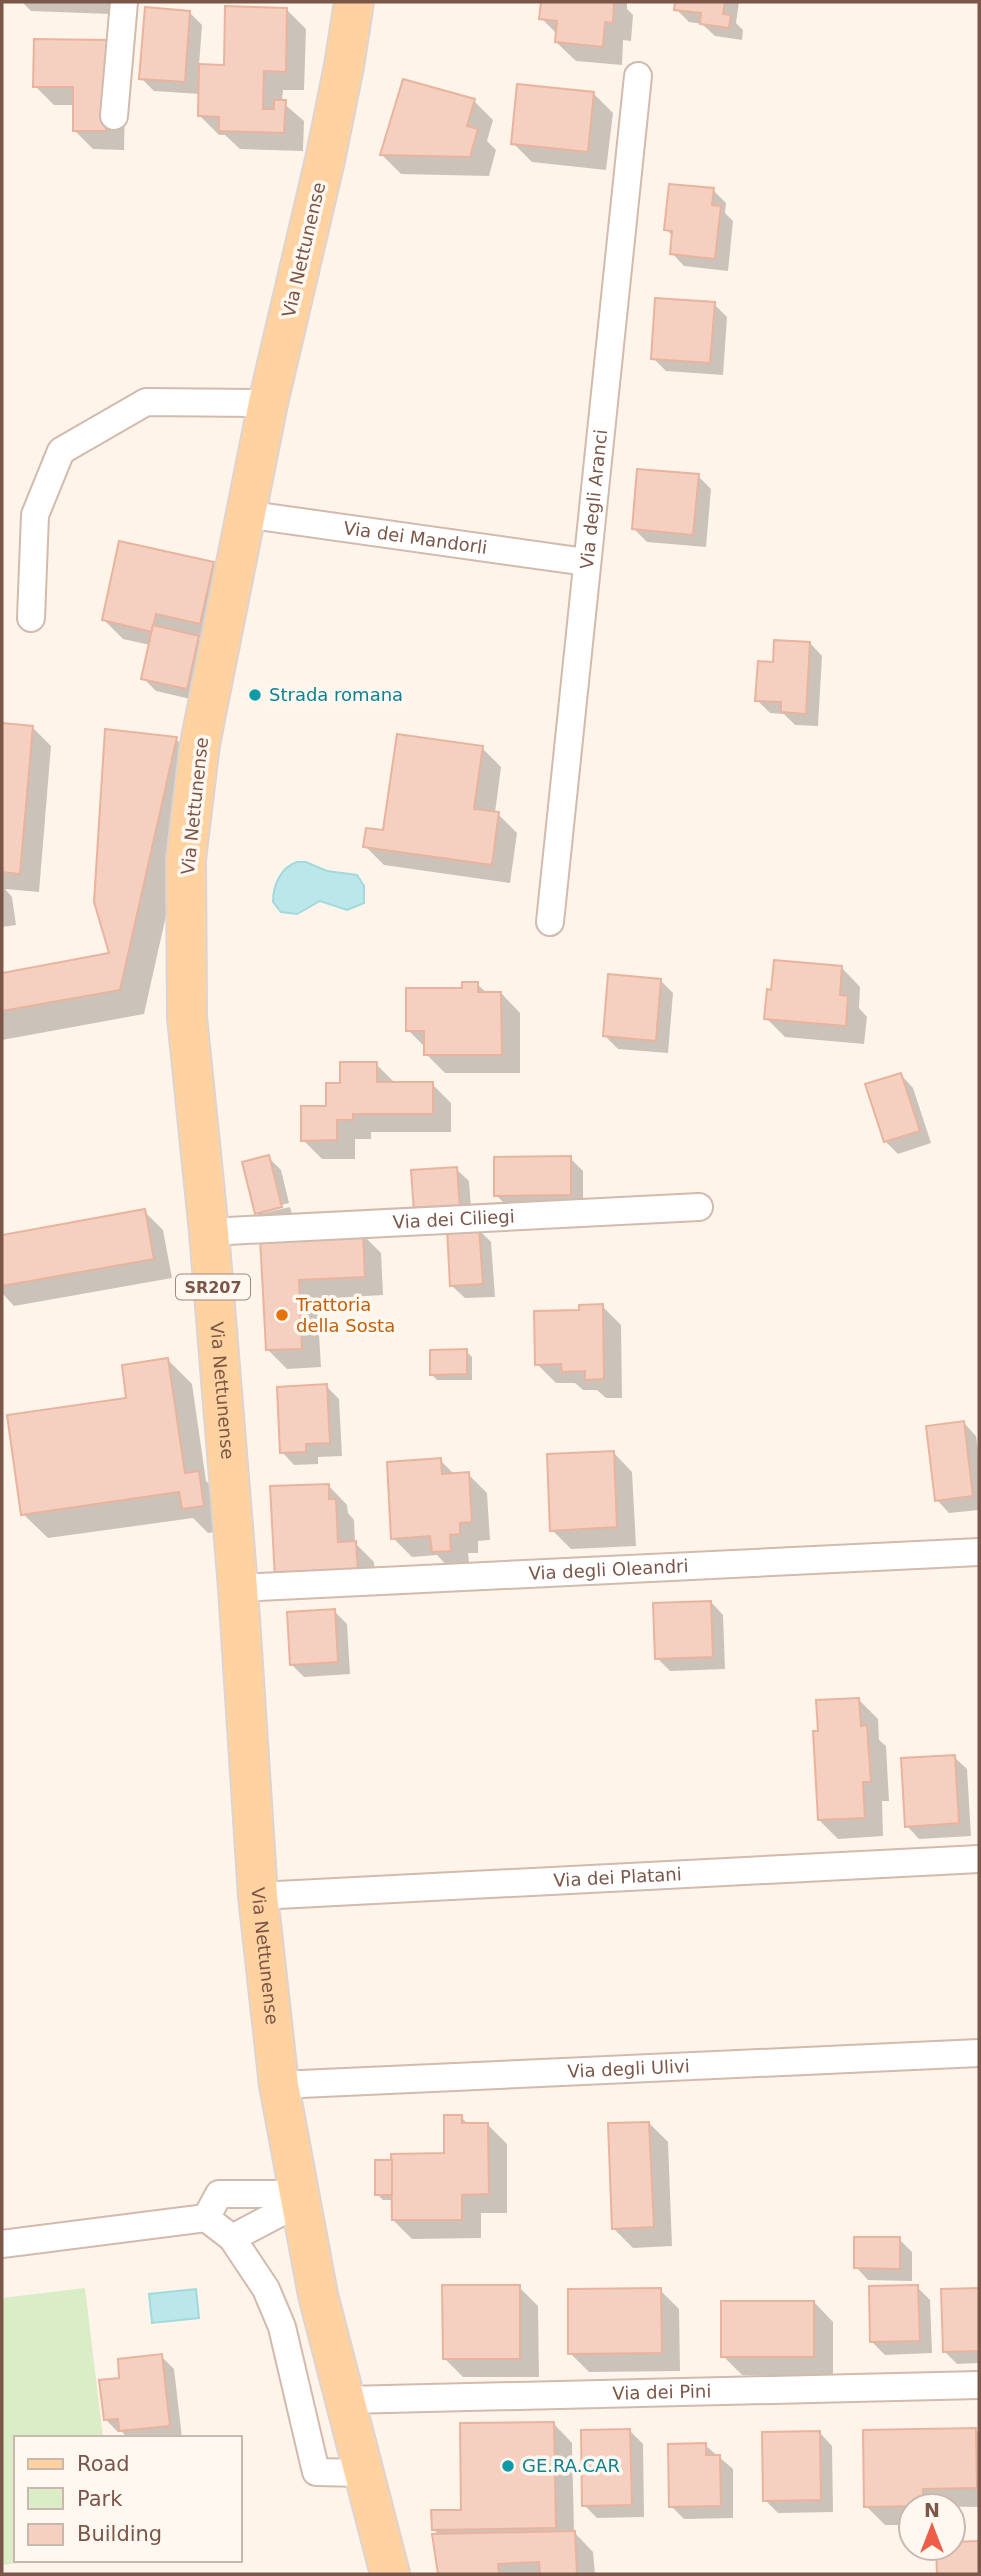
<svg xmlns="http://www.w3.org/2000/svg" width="981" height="2576" font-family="'DejaVu Sans',sans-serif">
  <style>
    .green { fill: #daedc6 }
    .water { fill: #bce7ea; stroke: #a1d9dc; stroke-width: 2 }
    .shadow { fill: #0003 }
    .building { fill: #f5cfbf; stroke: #e9b39e; stroke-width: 2 }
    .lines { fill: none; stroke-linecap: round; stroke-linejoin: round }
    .street-casing { stroke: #d2baad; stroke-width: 30 }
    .primary-casing { stroke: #ddd3d0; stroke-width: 42 }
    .street { stroke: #fff; stroke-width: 26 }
    .primary { stroke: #ffd29f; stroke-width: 38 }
    .culture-dot { fill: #0f9aa8; stroke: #fff8f1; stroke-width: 2.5 }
    .food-dot { fill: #e8710a; stroke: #fff8f1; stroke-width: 2.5 }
    .labels { text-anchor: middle; stroke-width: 7; stroke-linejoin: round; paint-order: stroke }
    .shield { fill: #fff8f1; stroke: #a3877c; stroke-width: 2 }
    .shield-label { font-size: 16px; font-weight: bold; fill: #7b574a }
    .street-label { font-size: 18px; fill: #7b574a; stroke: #fff8f1 }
    .culture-label { font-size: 18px; fill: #0d838f; stroke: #fff8f1; text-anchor: start }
    .food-label { font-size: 18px; fill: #c56008; stroke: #fff8f1; text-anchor: start }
  </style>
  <rect width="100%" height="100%" fill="#fef4e9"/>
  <!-- green -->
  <polygon class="green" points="85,2288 103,2438 16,2438 16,2560 43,2560 2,2565 2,2298"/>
  <!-- water -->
  <g class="water">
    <path d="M 297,862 L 306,862 L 327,871 L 357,875 L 364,886 L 364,903 L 347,910 L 320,901 L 297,914 L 281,912 L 273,902 C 273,885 281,867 297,862 Z"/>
    <polygon points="196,2289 199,2318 152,2323 149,2294"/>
  </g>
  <!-- shadow -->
  <g class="shadow">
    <polygon points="22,2 111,2 110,14 31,11"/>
    <polygon points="543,2 627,2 627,9 633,15 631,41 623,40 622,65 576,61 556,42 557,34 541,18"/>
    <polygon points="677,2 739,2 736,23 743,30 742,40 715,36 702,24 689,22 676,9"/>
    <polygon points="287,10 306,29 304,90 283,90 282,102 304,121 303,151 240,149 225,135 219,135 200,116 200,94 154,91 141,78 190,13 202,25 199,66 226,67"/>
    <polygon points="106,42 126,61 124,150 93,149 74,130 75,105 54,105 35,86"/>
    <polygon points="593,93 613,113 606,170 532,162 513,143"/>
    <polygon points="474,101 493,120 487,141 496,150 489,176 401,174 382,155"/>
    <polygon points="713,190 726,203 725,213 733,221 728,271 684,266 672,253 673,236 666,229"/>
    <polygon points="714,304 727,317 723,375 666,371 653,358"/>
    <polygon points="698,476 711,489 706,547 647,542 634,529"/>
    <polygon points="213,563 232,583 219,642 198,638 211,650 199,701 156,691 143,678 150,645 123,639 104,620"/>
    <polygon points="810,643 822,656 818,726 795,725 784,714 770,713 757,700 774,664"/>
    <polygon points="2,725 32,727 51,746 39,892 5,889 12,897 16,925 2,927"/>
    <polygon points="176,739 200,764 144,1014 2,1040 2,975 111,954"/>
    <polygon points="482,748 501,767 495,813 498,814 517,833 510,883 384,865 365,846 385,832"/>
    <polygon points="841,967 860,987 859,1008 867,1017 864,1044 785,1037 766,1018"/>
    <polygon points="660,980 673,993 668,1053 618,1049 605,1036"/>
    <polygon points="477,984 487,993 501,993 520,1013 520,1073 445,1073 426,1054 426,1048 408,1030 464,989"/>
    <polygon points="376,1064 396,1084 432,1084 451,1103 451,1132 371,1132 371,1139 355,1139 355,1159 322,1159 303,1140 341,1085"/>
    <polygon points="901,1075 913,1088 931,1143 898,1154 885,1141"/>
    <polygon points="268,1157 281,1170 289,1203 263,1210 263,1213 290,1207 294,1220 270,1226 257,1213"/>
    <polygon points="570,1158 583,1171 583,1207 509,1208 496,1195"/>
    <polygon points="456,1169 469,1181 472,1221 429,1224"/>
    <polygon points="144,1211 163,1230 172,1278 14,1306 2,1293 2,1237"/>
    <polygon points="478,1229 491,1242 495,1297 465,1298 452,1286"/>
    <polygon points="362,1234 381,1253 383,1295 317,1299 321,1367 287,1369 268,1350 262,1239"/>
    <polygon points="602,1306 621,1325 622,1398 606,1398 597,1390 583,1390 575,1383 556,1383 537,1364 581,1311"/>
    <polygon points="466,1351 472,1357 472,1380 437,1380 431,1374"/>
    <polygon points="168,1360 192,1384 206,1481 223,1497 228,1530 208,1533 193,1518 48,1538 23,1514"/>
    <polygon points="326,1386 339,1399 342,1456 318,1457 318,1464 294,1465 282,1452"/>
    <polygon points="964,1423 976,1436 979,1458 979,1510 949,1513 937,1500"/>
    <polygon points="613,1452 632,1472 636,1546 571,1549 552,1530"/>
    <polygon points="440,1460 455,1475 468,1474 487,1493 490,1540 478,1541 478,1553 468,1553 470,1570 452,1571 437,1555 412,1557 393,1538"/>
    <polygon points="328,1485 347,1505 348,1513 354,1520 355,1543 374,1562 376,1593 295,1596"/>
    <polygon points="711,1602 723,1615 725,1669 670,1671 657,1658"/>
    <polygon points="334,1611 347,1624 350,1674 304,1677 291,1664"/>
    <polygon points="859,1700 878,1719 879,1740 886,1746 889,1801 882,1801 883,1836 838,1839 819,1820 819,1732"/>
    <polygon points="954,1757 967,1769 971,1836 919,1839 907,1826"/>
    <polygon points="461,2117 469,2125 488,2125 507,2144 507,2213 481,2213 481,2238 412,2239 393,2220 393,2200 383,2200 377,2194 446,2155"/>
    <polygon points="649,2123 668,2142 672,2246 633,2248 614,2229"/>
    <polygon points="899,2239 912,2252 912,2281 868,2280 856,2267"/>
    <polygon points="519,2287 538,2306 539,2377 463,2377 444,2358"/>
    <polygon points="917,2287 930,2300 932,2353 885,2355 872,2342"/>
    <polygon points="660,2290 679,2309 680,2371 589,2372 570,2353"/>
    <polygon points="979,2290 979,2363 957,2364 944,2351 943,2291"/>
    <polygon points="814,2302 833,2322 833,2376 742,2375 723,2356"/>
    <polygon points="161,2356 174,2369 182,2438 128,2438 122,2432 118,2432 105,2419 121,2380"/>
    <polygon points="553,2423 572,2443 574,2532 593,2552 595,2574 439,2574 434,2536 440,2536 433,2529 463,2511"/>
    <polygon points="975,2430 979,2434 979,2507 911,2506 911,2525 885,2525 866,2506"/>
    <polygon points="630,2431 643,2444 644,2517 597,2518 584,2505"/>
    <polygon points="820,2433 832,2446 833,2512 778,2513 765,2500"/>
    <polygon points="705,2445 733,2469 733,2518 684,2519 671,2506"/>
  </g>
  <!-- building -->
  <g class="building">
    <polygon points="541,2 614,2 613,23 605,22 603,47 555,42 557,21 539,19"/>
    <polygon points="675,2 725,2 723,14 731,15 729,28 700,24 701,13 674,10"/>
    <polygon points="225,6 287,8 286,72 264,71 263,109 274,109 274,100 286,100 284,133 219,131 219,117 198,116 199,64 224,65"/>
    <polygon points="145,7 190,11 185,82 139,79"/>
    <polygon points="34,39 107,40 106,131 73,131 73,87 33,87"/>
    <polygon points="403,79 475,99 467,126 478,129 470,157 380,155"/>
    <polygon points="517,84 594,92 588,152 511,144"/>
    <polygon points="669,184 714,188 712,205 721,206 715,259 670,254 672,231 664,230"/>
    <polygon points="655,298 715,302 710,363 651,359"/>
    <polygon points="637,469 699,474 693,535 632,529"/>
    <polygon points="119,541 214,562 200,624 156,614 152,632 102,620"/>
    <polygon points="153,625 199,636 187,689 141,679"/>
    <polygon points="774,640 810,642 806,714 781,712 781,702 755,701 758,661 773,662"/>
    <polygon points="2,723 33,726 20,874 2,872"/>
    <polygon points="105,729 177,737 120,990 2,1011 2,973 109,953 94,902"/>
    <polygon points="397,734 483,746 474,809 499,812 492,865 363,847 366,828 383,830"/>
    <polygon points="774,960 842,966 840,995 848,996 846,1026 764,1019 767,989 771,990"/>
    <polygon points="608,974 661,979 656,1041 603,1036"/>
    <polygon points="462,982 478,982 478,992 501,992 502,1055 424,1055 424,1031 406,1031 406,988 462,988"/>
    <polygon points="340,1062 377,1062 377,1082 433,1082 433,1114 353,1114 353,1120 337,1120 337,1140 301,1141 301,1106 326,1106 326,1083 340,1083"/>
    <polygon points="901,1073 920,1131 884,1142 865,1084"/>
    <polygon points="269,1155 282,1207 255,1214 242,1162"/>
    <polygon points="571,1156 571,1195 494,1196 494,1157"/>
    <polygon points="457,1167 460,1209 414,1212 411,1170"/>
    <polygon points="145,1209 154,1259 2,1286 2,1235"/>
    <polygon points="479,1227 483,1284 450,1286 447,1229"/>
    <polygon points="363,1232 365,1277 299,1280 302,1349 266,1350 260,1237"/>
    <polygon points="603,1304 604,1379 585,1380 585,1371 562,1372 561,1364 535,1365 534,1311 579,1310 579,1305"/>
    <polygon points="467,1349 467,1374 430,1375 430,1350"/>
    <polygon points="168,1358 185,1473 199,1471 204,1506 182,1509 179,1492 21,1515 7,1415 126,1398 122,1365"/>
    <polygon points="327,1384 330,1443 306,1444 306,1452 280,1453 277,1387"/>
    <polygon points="964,1421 973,1496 935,1501 926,1426"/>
    <polygon points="614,1451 617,1527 550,1531 547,1454"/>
    <polygon points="441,1458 442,1474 469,1472 472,1522 460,1523 460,1534 450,1535 451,1551 432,1552 430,1536 391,1539 387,1462"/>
    <polygon points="329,1484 329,1499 336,1499 338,1542 356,1541 358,1574 275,1578 270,1486"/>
    <polygon points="711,1601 713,1657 655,1659 653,1603"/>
    <polygon points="335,1609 338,1662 290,1665 287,1612"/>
    <polygon points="859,1698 861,1726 867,1725 871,1782 863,1782 865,1818 818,1820 813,1731 818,1731 816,1700"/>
    <polygon points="955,1755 959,1823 905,1827 901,1758"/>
    <polygon points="444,2115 462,2115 462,2123 488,2123 489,2194 462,2195 462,2220 392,2220 391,2154 444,2153"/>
    <polygon points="649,2122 654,2227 612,2229 608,2123"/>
    <rect x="375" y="2160" width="17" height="35"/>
    <polygon points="854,2237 900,2237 900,2269 854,2268"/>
    <polygon points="442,2285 520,2285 520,2359 443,2359"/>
    <polygon points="918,2285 920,2341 870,2342 869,2286"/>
    <polygon points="661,2288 662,2353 568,2354 568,2289"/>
    <polygon points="979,2288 979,2351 943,2352 941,2289"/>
    <rect x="721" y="2301" width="93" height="56"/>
    <polygon points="162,2354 170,2426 119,2431 118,2419 104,2420 99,2380 119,2378 118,2359"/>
    <polygon points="554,2422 556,2528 432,2530 431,2510 461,2510 460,2423"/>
    <polygon points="976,2428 977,2488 923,2489 923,2506 864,2507 863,2430"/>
    <polygon points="630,2429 632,2505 582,2506 581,2430"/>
    <polygon points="820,2431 821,2500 763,2501 762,2432"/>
    <polygon points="706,2443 706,2455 720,2455 721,2506 669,2507 668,2444"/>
    <polygon points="575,2531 577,2574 540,2574 539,2562 498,2564 499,2574 438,2574 432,2534"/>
    <polygon points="979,2541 979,2574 937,2574 936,2548 953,2548 953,2542"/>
  </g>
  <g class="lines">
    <!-- street casing -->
    <g class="street-casing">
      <g id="street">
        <polyline points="114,116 124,2"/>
        <path id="s1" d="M 244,514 L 586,562"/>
        <polyline points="31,618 35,515 61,451 146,402 268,403"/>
        <path id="s2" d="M 550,922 L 638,76"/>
        <path id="s3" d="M 209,1232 L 699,1207"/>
        <path id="s4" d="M 238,1588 L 979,1552"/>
        <path id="s5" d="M 258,1896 L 979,1859"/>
        <path id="s6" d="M 279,2085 L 979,2053"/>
        <polyline points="300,2194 219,2194 206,2218 232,2238 301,2202"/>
        <polyline points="232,2238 266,2289 282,2327 316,2472 364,2473"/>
        <polyline points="2,2244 206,2218"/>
        <path id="s7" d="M 345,2400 L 979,2385"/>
      </g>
    </g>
    <!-- primary casing -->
    <g class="primary-casing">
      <g id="primary">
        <path id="s8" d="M 354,2 L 344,66 L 325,160 L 268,403 L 200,744 L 186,859 L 187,1017 L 209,1232 L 238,1588 L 258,1896 L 279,2085 L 318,2295 L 390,2574"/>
      </g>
    </g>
    <!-- street -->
    <use href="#street" class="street"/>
    <!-- primary -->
    <use href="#primary" class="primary"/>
  </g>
  <!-- markers -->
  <g class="culture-dot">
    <circle cx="255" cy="695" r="7"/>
    <circle cx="508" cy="2466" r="7"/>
  </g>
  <circle class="food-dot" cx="282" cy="1315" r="7"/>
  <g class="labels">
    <!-- shield labels -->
    <rect class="shield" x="176" y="1274.5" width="74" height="25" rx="5"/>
    <g class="shield-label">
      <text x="213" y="1293">SR207</text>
    </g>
    <!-- street labels -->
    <g class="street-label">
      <text transform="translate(304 250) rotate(-77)" y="6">Via Nettunense</text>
      <text dy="6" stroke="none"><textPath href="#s2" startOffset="425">Via degli Aranci</textPath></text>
      <text dy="6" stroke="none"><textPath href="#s1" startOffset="173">Via dei Mandorli</textPath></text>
      <text transform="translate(195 806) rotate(-84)" y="6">Via Nettunense</text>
      <text dy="6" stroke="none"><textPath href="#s3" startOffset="245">Via dei Ciliegi</textPath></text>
      <text dy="6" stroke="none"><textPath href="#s8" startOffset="1407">Via Nettunense</textPath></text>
      <text dy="6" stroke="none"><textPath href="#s4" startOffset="371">Via degli Oleandri</textPath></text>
      <text dy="6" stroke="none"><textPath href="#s5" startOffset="360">Via dei Platani</textPath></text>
      <text dy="6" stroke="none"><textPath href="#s8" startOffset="1974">Via Nettunense</textPath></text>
      <text dy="6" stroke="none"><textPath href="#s6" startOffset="350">Via degli Ulivi</textPath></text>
      <text dy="6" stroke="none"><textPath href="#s7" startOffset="317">Via dei Pini</textPath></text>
    </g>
    <!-- culture labels -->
    <g class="culture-label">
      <text x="269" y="701">Strada romana</text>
      <text x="522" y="2472">GE.RA.CAR</text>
    </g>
    <!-- food labels -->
    <g class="food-label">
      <text x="296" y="1311">Trattoria<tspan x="296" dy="21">della Sosta</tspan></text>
    </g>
  </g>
  <!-- border -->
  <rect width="981" height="2576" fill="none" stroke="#7b574a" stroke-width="7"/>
  <!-- legend -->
  <rect x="14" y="2436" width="228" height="126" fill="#fff8f1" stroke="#cab8ae" stroke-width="2"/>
  <rect x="28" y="2459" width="35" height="10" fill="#ffd29f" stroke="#cab8ae" stroke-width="2"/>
  <text x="77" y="2471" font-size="21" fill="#7b574a">Road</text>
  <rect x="28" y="2488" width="35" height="21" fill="#daedc6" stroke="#cab8ae" stroke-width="2"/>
  <text x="77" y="2506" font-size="21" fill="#7b574a">Park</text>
  <rect x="28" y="2524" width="35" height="21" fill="#f5cfbf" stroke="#cab8ae" stroke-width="2"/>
  <text x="77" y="2541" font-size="21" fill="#7b574a">Building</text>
  <!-- north arrow -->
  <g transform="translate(932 2527)"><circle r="33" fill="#fff8f1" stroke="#cab8ae" stroke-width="2"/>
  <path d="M0-5L12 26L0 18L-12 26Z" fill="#ee5d48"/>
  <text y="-10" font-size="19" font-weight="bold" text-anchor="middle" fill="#7b574a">N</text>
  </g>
</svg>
